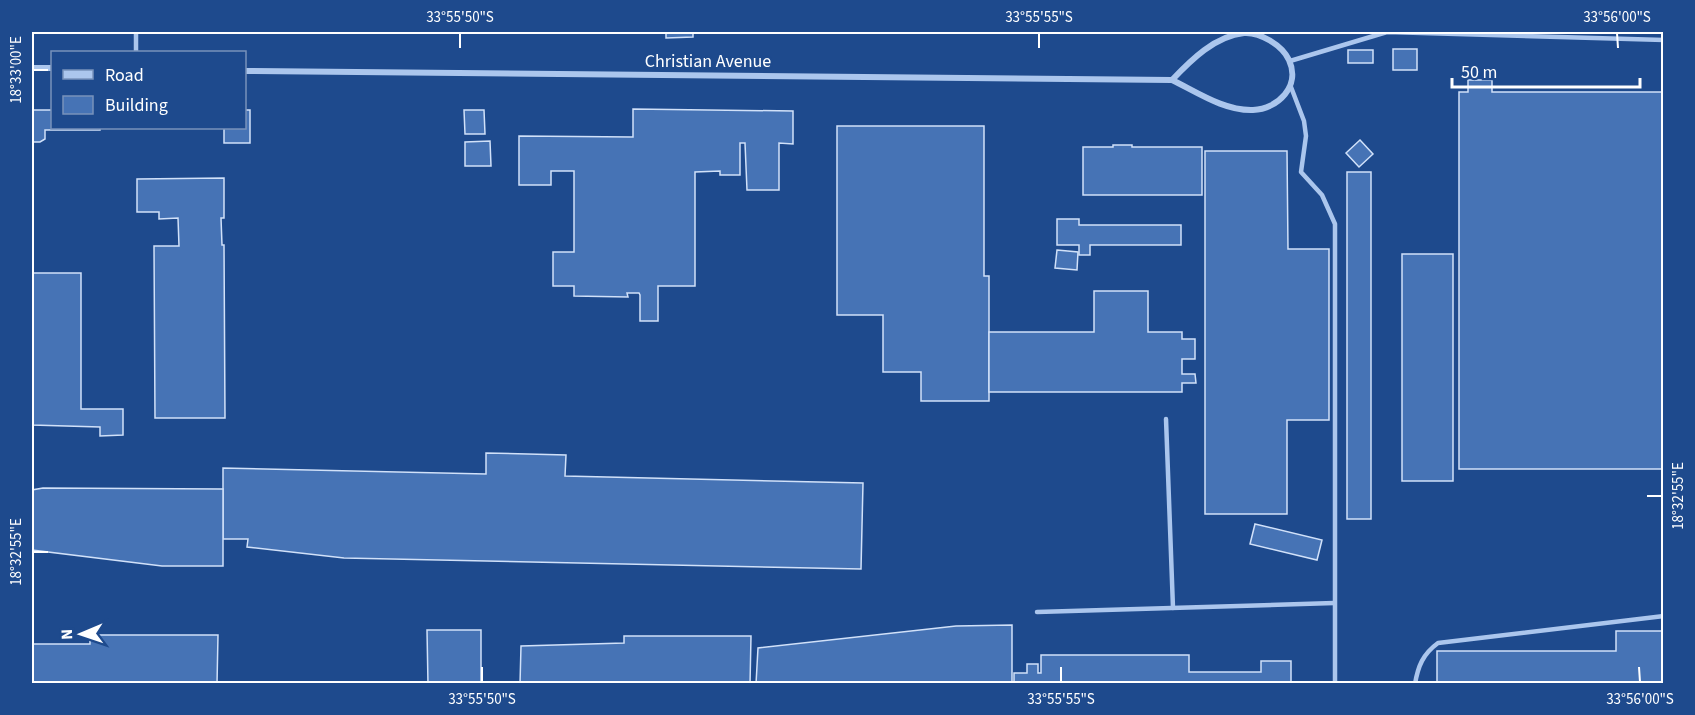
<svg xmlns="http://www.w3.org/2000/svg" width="1695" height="715" font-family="'Source Sans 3',sans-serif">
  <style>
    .building { fill: #4673b5; stroke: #d1e1f9; stroke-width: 1.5 }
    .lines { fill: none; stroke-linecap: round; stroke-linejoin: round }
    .lane { stroke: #abc6ed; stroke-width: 4.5 }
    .street { stroke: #abc6ed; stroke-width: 6 }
    .ticks { fill: none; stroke: #fff; stroke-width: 2 }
    .labels { text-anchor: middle; stroke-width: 4.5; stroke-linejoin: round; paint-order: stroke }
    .street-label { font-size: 18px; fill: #fff; stroke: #1e4a8d }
    .neatline { fill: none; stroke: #fff; stroke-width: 2 }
    .ticks-label { font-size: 15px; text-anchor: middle; fill: #fff }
  </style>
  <rect width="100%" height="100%" fill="#1e4a8d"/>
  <!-- building -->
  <g class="building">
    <polygon points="668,32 693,32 693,37 666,38 666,33"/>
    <rect x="1393" y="49" width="24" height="21"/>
    <rect x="1348" y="50" width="25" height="13"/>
    <polygon points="1468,80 1492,80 1492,92 1664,92 1664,469 1459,469 1459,92 1468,92"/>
    <polygon points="633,109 793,111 793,144 779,143 779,190 747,190 745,143 740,143 740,175 720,175 720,171 695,172 695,286 658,286 658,321 640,321 640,295 639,293 627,293 628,297 574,296 574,286 553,286 553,252 574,252 574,171 551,171 551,185 519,185 519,136 633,137"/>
    <polygon points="32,110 52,110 52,128 100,128 100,130 45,130 45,139 40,142 32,142"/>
    <polygon points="244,110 250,110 250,143 224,143 224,128 244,128"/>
    <polygon points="464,110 484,110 485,134 465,134"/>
    <polygon points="837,126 984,126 984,276 989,276 989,401 921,401 921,372 883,372 883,315 837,315"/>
    <polygon points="1360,140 1373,154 1359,167 1346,153"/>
    <polygon points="490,141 491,166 465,166 465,142"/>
    <polygon points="1113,145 1132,145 1132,147 1202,147 1202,195 1083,195 1083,147 1113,147"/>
    <polygon points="1205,151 1287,151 1288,249 1329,249 1329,420 1287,420 1287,514 1205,514"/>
    <rect x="1347" y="172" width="24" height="347"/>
    <polygon points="224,178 224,218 221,218 222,245 224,245 225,418 155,418 154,246 179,246 178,218 159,219 159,212 137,212 137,179"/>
    <polygon points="1057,219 1079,219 1079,225 1181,225 1181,245 1090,245 1090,255 1079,255 1079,245 1057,245"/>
    <polygon points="1057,250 1078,252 1077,270 1055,268"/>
    <rect x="1402" y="254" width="51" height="227"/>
    <polygon points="32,273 81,273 81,409 123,409 123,435 100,436 100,427 32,425"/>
    <polygon points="1094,291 1148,291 1148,332 1182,332 1182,339 1195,339 1195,359 1182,359 1182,374 1195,374 1196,383 1182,383 1182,392 989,392 989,332 1094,332"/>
    <polygon points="486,453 566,455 565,476 863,483 861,569 344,558 247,547 248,539 223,539 223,468 486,474"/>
    <polygon points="43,488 223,489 223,566 162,566 32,550 32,490"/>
    <polygon points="1255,524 1322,540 1317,560 1250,544"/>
    <polygon points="1012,625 1012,684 756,684 758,648 956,626"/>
    <polygon points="427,630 481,630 481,684 428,684"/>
    <polygon points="1616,631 1664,631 1664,684 1437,684 1437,651 1616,651"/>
    <polygon points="90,635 218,635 217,684 32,684 32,644 90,644"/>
    <polygon points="624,636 751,636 750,684 520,684 521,646 624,643"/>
    <polygon points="1041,655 1189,655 1189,672 1261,672 1261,661 1291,661 1291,684 1014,684 1014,673 1027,673 1027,664 1038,664 1038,673 1041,673"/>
  </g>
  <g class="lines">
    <!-- lane -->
    <g class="lane">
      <polyline points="136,52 136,32"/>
      <polyline points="1290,61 1387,32 1664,40"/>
      <polyline points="1291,87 1304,121 1306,136 1301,172 1322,195 1335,224 1335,684"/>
      <polyline points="1166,419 1173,608"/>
      <polyline points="1037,612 1334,603"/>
      <path d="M 1415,684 C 1418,666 1423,654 1438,643 L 1664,616"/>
    </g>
    <!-- street -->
    <g class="street">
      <polyline points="32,68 52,68"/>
      <path d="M 244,71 L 1172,80 C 1197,92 1224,111 1253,110 C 1278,109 1301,86 1289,60 C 1282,45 1260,32 1244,33 C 1215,36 1191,60 1172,80"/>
    </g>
  </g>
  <!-- ticks -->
  <path class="ticks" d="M 460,33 L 460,48M 1039,33 L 1039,48M 1617,33 L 1618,48M 33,70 L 48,70M 1647,496 L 1662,496M 33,552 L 48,552M 482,667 L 482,682M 1061,667 L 1061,682M 1639,667 L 1640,682"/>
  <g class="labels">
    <!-- street labels -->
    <g class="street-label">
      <text x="708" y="67">Christian Avenue</text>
    </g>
  </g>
  <!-- border -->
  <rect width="1695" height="715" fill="none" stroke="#1e4a8d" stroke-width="66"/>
  <!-- legend -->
  <rect x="51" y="51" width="195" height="78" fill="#1e4a8d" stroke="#7892bb" stroke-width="1.5"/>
  <rect x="63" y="70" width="30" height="9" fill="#abc6ed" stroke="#7892bb" stroke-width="1.5"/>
  <text x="105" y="81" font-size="18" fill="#ffffff">Road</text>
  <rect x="63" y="96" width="30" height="18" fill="#4673b5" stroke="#7892bb" stroke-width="1.5"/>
  <text x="105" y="111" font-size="18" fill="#ffffff">Building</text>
  <!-- north arrow -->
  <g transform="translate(81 634) rotate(268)" stroke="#1e4a8d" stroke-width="4.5" paint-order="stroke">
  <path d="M0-4.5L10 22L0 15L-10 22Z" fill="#ffffff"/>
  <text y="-9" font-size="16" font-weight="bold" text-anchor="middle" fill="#ffffff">N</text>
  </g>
  <!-- scale -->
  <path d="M1452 78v9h188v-9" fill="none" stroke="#ffffff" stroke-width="3"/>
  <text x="1461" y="78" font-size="18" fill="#ffffff" stroke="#1e4a8d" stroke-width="4.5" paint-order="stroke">50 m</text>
  <rect x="33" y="33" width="1629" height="649" class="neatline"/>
  <g class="ticks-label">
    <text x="460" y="22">33°55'50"S</text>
    <text x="1039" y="22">33°55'55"S</text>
    <text x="1617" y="22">33°56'00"S</text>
    <text transform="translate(16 70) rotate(-90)" y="5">18°33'00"E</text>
    <text transform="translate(1678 496) rotate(-90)" y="5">18°32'55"E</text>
    <text transform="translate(16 552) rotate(-90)" y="5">18°32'55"E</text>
    <text x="482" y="704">33°55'50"S</text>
    <text x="1061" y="704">33°55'55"S</text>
    <text x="1640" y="704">33°56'00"S</text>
  </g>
</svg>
